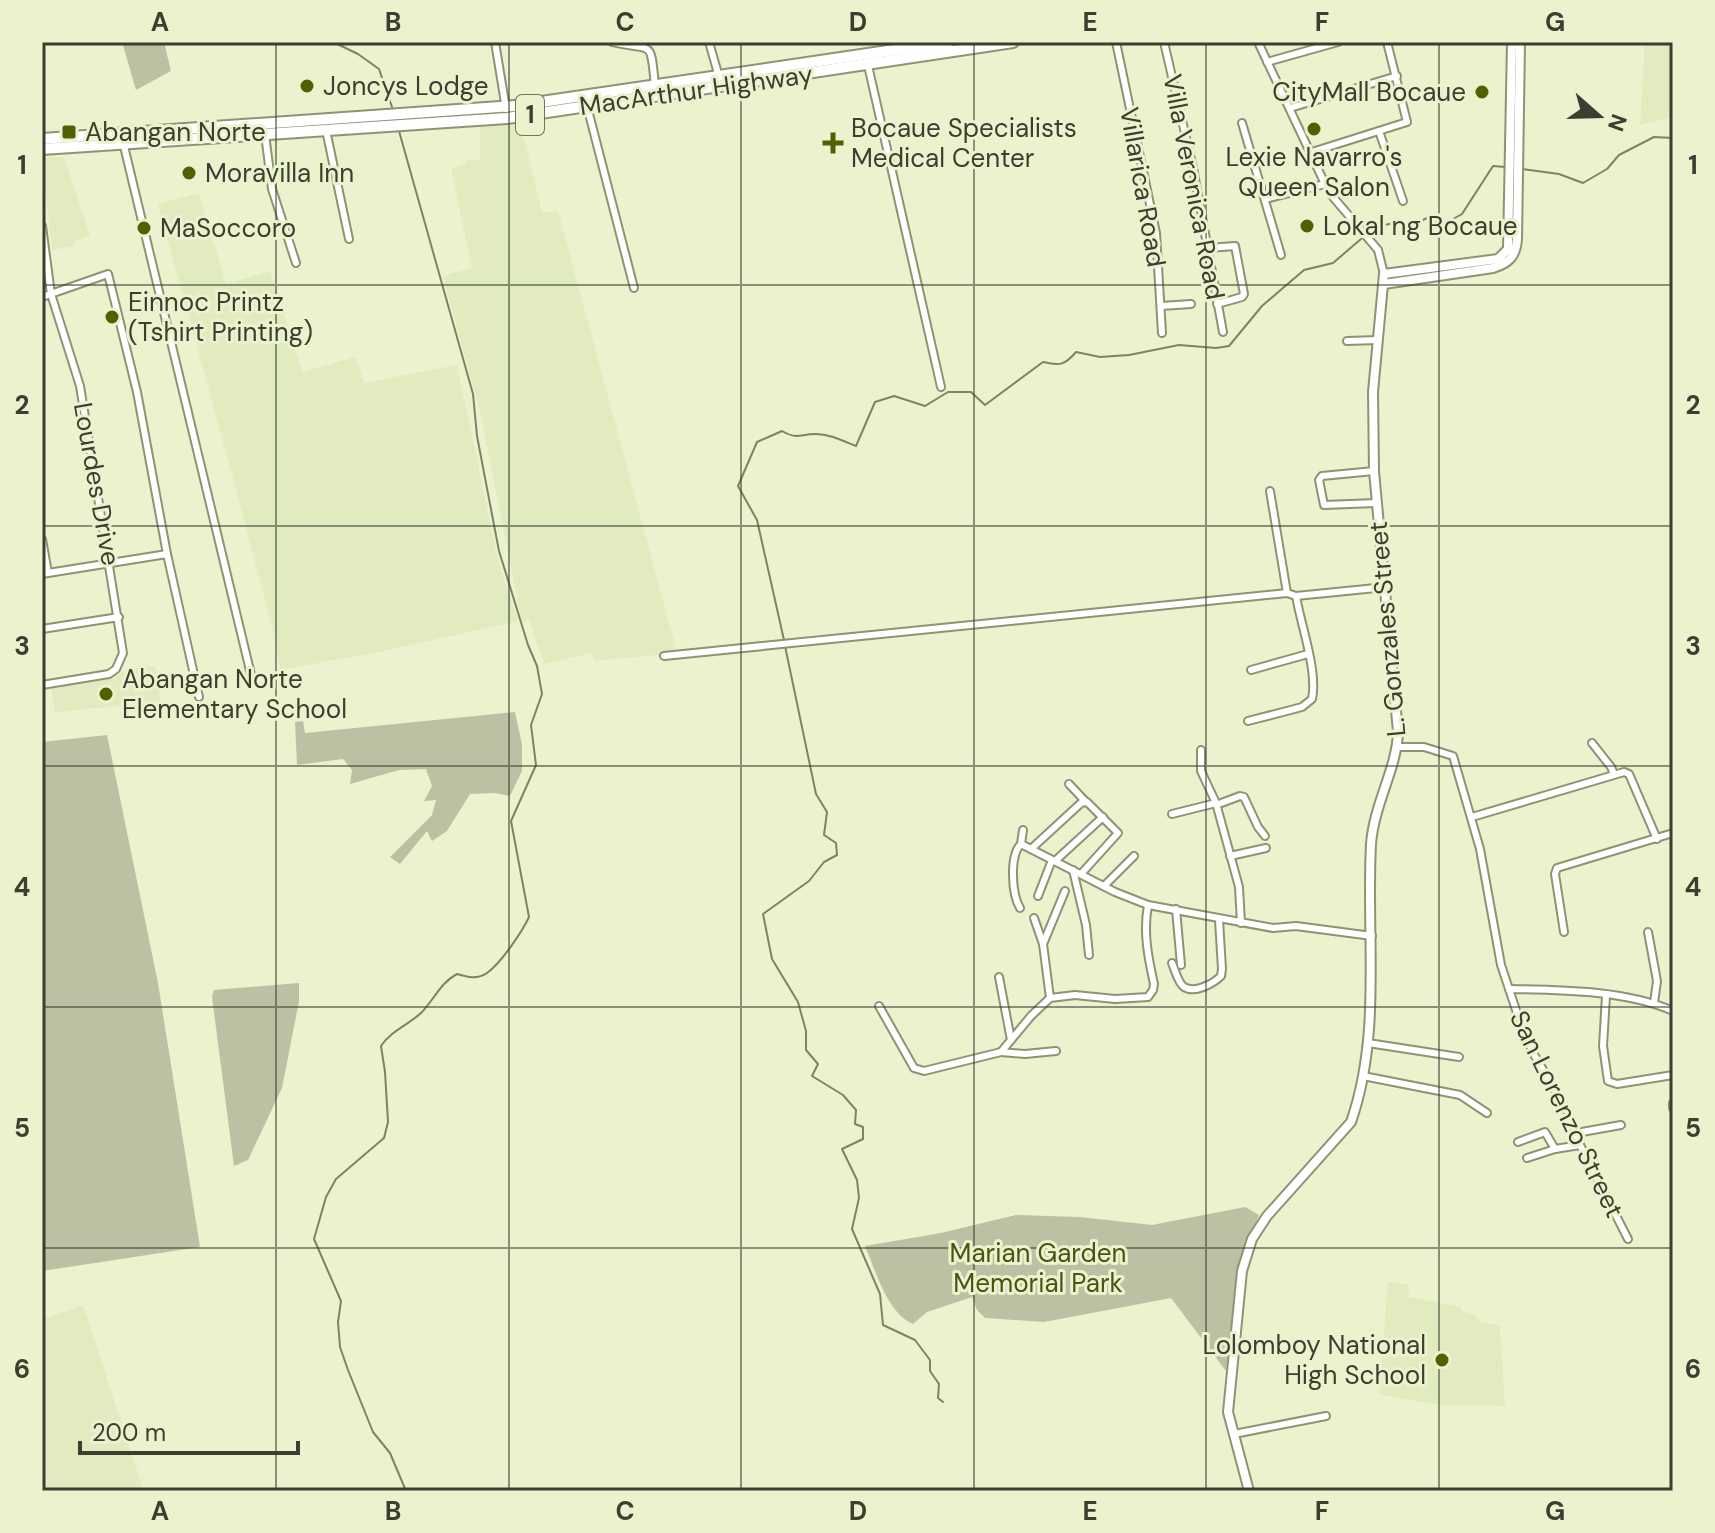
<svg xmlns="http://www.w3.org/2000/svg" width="1715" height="1533" font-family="'DM Sans',sans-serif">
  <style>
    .built { fill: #e1ebbf }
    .green { fill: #bbc2a4 }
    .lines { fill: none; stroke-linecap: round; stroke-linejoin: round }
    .stream { stroke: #7d8462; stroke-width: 2 }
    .minor-casing { stroke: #8d9473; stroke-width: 10 }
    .tertiary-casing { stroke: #8d9473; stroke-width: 12 }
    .trunk-casing { stroke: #8d9473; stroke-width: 14 }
    .minor { stroke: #fff; stroke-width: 6 }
    .tertiary { stroke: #fff; stroke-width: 8 }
    .trunk { stroke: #fff; stroke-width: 10 }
    .grid { fill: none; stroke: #3b3f30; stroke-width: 2; stroke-opacity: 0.55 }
    .poi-dot { fill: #535f00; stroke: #eaf2ce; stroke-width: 3 }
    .labels { text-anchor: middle; stroke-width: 6; stroke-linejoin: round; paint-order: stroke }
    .shield { fill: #eaf2ce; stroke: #70755f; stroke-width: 2 }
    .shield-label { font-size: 24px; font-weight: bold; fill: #3b3f30 }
    .poi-label { font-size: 26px; fill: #3b3f30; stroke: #eaf2ce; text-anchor: start }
    .street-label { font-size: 26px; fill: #3b3f30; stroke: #eaf2ce }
    .park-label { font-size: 26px; fill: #4a5311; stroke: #eaf2ce }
    .neatline { fill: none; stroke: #3b3f30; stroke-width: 3 }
    .grid-label { font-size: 26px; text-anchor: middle; font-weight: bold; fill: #3b3f30 }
  </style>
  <rect width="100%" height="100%" fill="#eaf2ce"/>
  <!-- built -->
  <g class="built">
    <polygon points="1645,42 1673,42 1673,117 1640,125"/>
    <polygon points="516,122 525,142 542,212 558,211 677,653 594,661 591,653 544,664 529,620 522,622 481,415 443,276 472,268 451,168 466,164 466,161 480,160 480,125"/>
    <polygon points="64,157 90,236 77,240 73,246 52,250 42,158"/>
    <polygon points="199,193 226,284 270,271 302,372 356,357 364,383 457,365 498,560 518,621 378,652 280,670 275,638 239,500 158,204"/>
    <polygon points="155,666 161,702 55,712 51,686 113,678 127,669"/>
    <polygon points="1388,1282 1409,1285 1408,1297 1461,1307 1461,1311 1476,1315 1478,1321 1500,1326 1505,1406 1439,1405 1379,1394"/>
    <polygon points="83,1305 142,1486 135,1491 42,1491 42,1320"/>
  </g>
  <!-- green -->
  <g class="green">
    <polygon points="122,42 164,42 171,71 136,90"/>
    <polygon points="515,712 522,745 522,771 510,796 494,793 470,794 447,831 432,841 427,831 400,864 390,857 432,815 436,800 424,801 432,786 426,769 399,770 350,784 352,770 343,759 297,765 295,722 303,721 305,733"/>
    <polygon points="107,735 158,983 200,1247 42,1271 42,742"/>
    <polygon points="299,983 299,1001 282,1088 248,1160 234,1166 212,997 214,990"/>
    <path d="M 1245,1207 L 1259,1215 L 1238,1268 L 1226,1371 L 1171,1298 L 1044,1322 L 985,1318 L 977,1310 L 972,1297 L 927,1312 L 913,1324 C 887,1313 876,1271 865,1246 L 941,1233 L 1016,1215 L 1080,1217 L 1152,1225 Z"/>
  </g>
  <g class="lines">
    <!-- stream -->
    <g class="stream">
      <polyline points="333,42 358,54 379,69 392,107"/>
      <path d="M 399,131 L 473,394 L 477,436 L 499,551 L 528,645 L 537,666 L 542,694 L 531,725 L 536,765 L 511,821 L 529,917 C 522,932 501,963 487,973 C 477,980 467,977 457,974 C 440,983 434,1000 421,1013 C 408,1025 391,1031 381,1046 L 385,1072 L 388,1122 L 384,1138 L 336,1179 L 326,1197 L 314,1239 L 341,1301 L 338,1322 L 340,1347 L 348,1370 L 373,1432 L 390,1453 L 406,1491"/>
      <polyline points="1523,169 1559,174 1583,183 1607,169 1619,155 1654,137 1673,138"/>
      <path d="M 784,640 L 757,520 L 738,486 L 757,442 L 782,431 C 798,440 799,434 816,434 C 830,434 843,441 856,446 L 875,402 L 894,396 L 925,406 L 948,392 L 971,392 L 985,405 L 1043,362 C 1060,366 1065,365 1076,352 L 1100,357 L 1129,355 L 1179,345 L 1216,348 L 1229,346 L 1262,306 L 1304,270 L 1333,263 L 1375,227 L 1394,223 L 1411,226 L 1427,218 L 1444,224 L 1462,214 L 1493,166 L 1505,167"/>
      <polyline points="785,646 816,794 827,812 824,835 836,843 837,855 824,862 809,881 763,914 772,959 798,1002 806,1031 806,1050 818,1064 812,1076 843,1095 856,1110 855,1124 863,1127 863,1139 842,1149 857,1180 859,1198 852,1229 880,1294 883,1325 915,1340 930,1360 930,1371 939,1384 938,1398 943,1402"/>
    </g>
    <!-- minor casing -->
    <g class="minor-casing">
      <g id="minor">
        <polyline points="495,42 506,109"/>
        <path d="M 612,42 C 654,52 650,37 655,86"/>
        <polyline points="709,42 719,77"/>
        <polyline points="1116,42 1156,233 1162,333"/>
        <polyline points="1164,42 1193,168 1223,332"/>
        <polyline points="1258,42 1325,184 1333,197 1378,250 1384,274"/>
        <polyline points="867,61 941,387"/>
        <polyline points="1267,62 1338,42"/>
        <polyline points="587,106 634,288"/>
        <polyline points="1290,108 1397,76"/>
        <polyline points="1242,123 1281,255"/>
        <polyline points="326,130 349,239"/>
        <polyline points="1379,131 1403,201"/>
        <polyline points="265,134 272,189 296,263"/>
        <polyline points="123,142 253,683"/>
        <polyline points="1312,152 1407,122 1387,42"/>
        <polyline points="1265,199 1325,184"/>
        <polyline points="42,226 51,294 80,386 123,653 116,669 109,674 42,685"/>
        <polyline points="1208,248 1235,246 1244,294 1242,297 1217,304"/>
        <polyline points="42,297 108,274 137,392 167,554 48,573"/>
        <polyline points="1161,306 1191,304"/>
        <polyline points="1347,341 1378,340"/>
        <polyline points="1374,471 1322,476 1319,480 1324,505 1376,503"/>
        <polyline points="1270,491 1287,593"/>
        <polyline points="42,539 48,573 42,574"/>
        <polyline points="167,554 199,697"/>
        <polyline points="42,629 119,617"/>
        <polyline points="664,656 1287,593 1296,596 1386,587"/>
        <polyline points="1251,670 1308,654"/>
        <path d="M 1248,721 L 1302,707 L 1312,699 C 1318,671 1301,626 1296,596"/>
        <polyline points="1592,743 1611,767 1614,774"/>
        <polyline points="1398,747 1424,747 1453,756 1480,849 1501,965 1517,1013 1532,1051 1567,1111 1580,1145 1628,1239"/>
        <polyline points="1201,750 1201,771 1216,803"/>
        <polyline points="1069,784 1085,801"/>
        <polyline points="1216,805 1240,796 1244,797 1258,827 1265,836"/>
        <polyline points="1172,814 1216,803 1239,887 1241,923"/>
        <polyline points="1472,817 1624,772 1629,774 1657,839"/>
        <polyline points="1023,830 1021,844 1115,892 1148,905 1273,928 1296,926 1372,936"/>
        <polyline points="1031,849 1081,803 1087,802 1118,833 1081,874"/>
        <polyline points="1230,856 1266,848"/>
        <polyline points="1055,861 1103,817"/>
        <polyline points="1073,870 1086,925 1089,955"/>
        <polyline points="1104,886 1134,856"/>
        <polyline points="1038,896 1052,860"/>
        <path d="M 1020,908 C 1012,895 1009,856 1021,844"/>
        <polyline points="1176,909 1181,965"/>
        <polyline points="1034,918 1043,944"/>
        <polyline points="1564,932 1555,874 1557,868 1673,833"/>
        <polyline points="1648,932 1657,981 1654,1003"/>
        <path d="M 1172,963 C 1175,970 1178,983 1184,987 C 1195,994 1214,983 1221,976 L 1222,969 L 1219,920"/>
        <polyline points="999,977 1011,1040"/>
        <path d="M 1509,989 C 1560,990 1626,990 1673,1011"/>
        <polyline points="1606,996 1603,1046 1608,1081 1617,1084 1673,1075"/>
        <polyline points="1050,998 1043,944 1065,891"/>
        <path d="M 879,1006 L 914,1068 L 924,1071 L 1001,1052 L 1031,1016 L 1050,998 L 1075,995 L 1115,999 L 1148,997 L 1153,990 L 1154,984 C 1148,957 1143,932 1148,905"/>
        <polyline points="1368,1043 1459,1057"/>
        <polyline points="1001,1052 1025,1054 1056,1051"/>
        <polyline points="1363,1076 1460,1095 1487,1113"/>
        <polyline points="1673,1103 1673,1108"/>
        <polyline points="1576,1133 1621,1125"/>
        <polyline points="1518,1142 1545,1132 1555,1149"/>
        <polyline points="1527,1158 1555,1149 1580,1145"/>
        <polyline points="1234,1434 1326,1416"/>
      </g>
    </g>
    <!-- tertiary casing -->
    <g class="tertiary-casing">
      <g id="tertiary">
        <path d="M 1384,284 L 1493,268 C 1509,263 1516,256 1517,239 L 1520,42"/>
        <path d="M 1249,1491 L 1228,1412 L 1242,1271 L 1252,1239 L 1267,1216 L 1351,1122 C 1382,1033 1366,936 1371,844 C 1374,804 1397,768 1398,732 L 1374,471 L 1373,392 L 1384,274 L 1498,259 L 1508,249 L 1512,42"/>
      </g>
    </g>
    <!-- trunk casing -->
    <g class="trunk-casing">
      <g id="trunk">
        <polyline points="42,139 514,106 949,42"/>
        <polyline points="42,149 507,118 1013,42"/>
      </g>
    </g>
    <!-- minor -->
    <use href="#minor" class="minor"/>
    <!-- tertiary -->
    <use href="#tertiary" class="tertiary"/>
    <!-- trunk -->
    <use href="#trunk" class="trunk"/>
  </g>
  <!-- grid -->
  <path class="grid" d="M 276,42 L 276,1491M 509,42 L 509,1491M 741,42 L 741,1491M 974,42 L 974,1491M 1206,42 L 1206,1491M 1439,42 L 1439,1491M 42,285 L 1673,285M 42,526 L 1673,526M 42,766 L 1673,766M 42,1007 L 1673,1007M 42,1248 L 1673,1248"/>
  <!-- markers -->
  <g class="poi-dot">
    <circle cx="307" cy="86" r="8"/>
    <circle cx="1482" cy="92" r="8"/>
    <circle cx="1314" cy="129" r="8"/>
    <rect x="61" y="124" width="16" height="16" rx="4"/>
    <path d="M829 131h8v8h8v8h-8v8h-8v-8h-8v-8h8z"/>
    <circle cx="189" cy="173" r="8"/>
    <circle cx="1307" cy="226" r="8"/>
    <circle cx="144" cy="228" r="8"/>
    <circle cx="112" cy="317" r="8"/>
    <circle cx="106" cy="694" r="8"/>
    <circle cx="1442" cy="1360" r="8"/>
  </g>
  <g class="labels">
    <!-- shield labels -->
    <rect class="shield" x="516" y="95" width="28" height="40" rx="6"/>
    <g class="shield-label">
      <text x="530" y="123">1</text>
    </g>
    <!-- poi labels -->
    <g class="poi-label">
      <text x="323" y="95">Joncys Lodge</text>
      <text x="1466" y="101" text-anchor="end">CityMall Bocaue</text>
      <text x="851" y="137">Bocaue Specialists<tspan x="851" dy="30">Medical Center</tspan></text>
      <text x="85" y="141">Abangan Norte</text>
      <text x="1314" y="166" text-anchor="middle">Lexie Navarro's<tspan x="1314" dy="30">Queen Salon</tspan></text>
      <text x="205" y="182">Moravilla Inn</text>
      <text x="1323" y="235">Lokal ng Bocaue</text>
      <text x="160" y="237">MaSoccoro</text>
      <text x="128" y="311">Einnoc Printz<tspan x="128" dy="30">(Tshirt Printing)</tspan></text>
      <text x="122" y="688">Abangan Norte<tspan x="122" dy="30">Elementary School</tspan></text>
      <text x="1426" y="1354" text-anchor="end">Lolomboy National<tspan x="1426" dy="30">High School</tspan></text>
    </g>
    <!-- street labels -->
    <g class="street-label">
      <text transform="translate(696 90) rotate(-8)" y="9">MacArthur Highway</text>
      <text transform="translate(1143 187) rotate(80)" y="9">Villarica Road</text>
      <text transform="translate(1194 187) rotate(79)" y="9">Villa Veronica Road</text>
      <text transform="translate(97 484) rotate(80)" y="9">Lourdes Drive</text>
      <text transform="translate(1387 629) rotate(-95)" y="9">L. Gonzales Street</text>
      <text transform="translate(1567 1114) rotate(64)" y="9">San Lorenzo Street</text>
    </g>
    <!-- park labels -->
    <g class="park-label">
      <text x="1038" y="1262">Marian Garden<tspan x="1038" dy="30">Memorial Park</tspan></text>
    </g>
  </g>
  <!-- border -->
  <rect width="1715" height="1533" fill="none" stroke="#eaf2ce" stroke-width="88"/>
  <!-- north arrow -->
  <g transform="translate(1599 116) rotate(110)" stroke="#eaf2ce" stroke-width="6" paint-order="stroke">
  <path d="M0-6L14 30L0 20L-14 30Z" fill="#3b3f30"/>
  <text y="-12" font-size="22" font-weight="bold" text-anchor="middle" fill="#3b3f30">N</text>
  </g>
  <!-- scale -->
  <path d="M80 1441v12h218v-12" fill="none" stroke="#3b3f30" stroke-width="4"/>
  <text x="92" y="1441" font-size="24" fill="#3b3f30" stroke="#eaf2ce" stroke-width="6" paint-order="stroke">200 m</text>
  <rect x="44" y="44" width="1627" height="1445" class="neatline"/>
  <g class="grid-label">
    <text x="160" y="31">A</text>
    <text x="393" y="31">B</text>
    <text x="625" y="31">C</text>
    <text x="858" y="31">D</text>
    <text x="1090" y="31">E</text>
    <text x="1322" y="31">F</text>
    <text x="1555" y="31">G</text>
    <text x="22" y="174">1</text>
    <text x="1693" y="174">1</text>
    <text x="22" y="414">2</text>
    <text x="1693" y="414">2</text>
    <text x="22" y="655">3</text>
    <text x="1693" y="655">3</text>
    <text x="22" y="896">4</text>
    <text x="1693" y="896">4</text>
    <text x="22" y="1137">5</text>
    <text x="1693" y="1137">5</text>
    <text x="22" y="1378">6</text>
    <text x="1693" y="1378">6</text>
    <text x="160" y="1520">A</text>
    <text x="393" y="1520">B</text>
    <text x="625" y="1520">C</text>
    <text x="858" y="1520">D</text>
    <text x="1090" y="1520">E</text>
    <text x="1322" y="1520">F</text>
    <text x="1555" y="1520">G</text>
  </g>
</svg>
